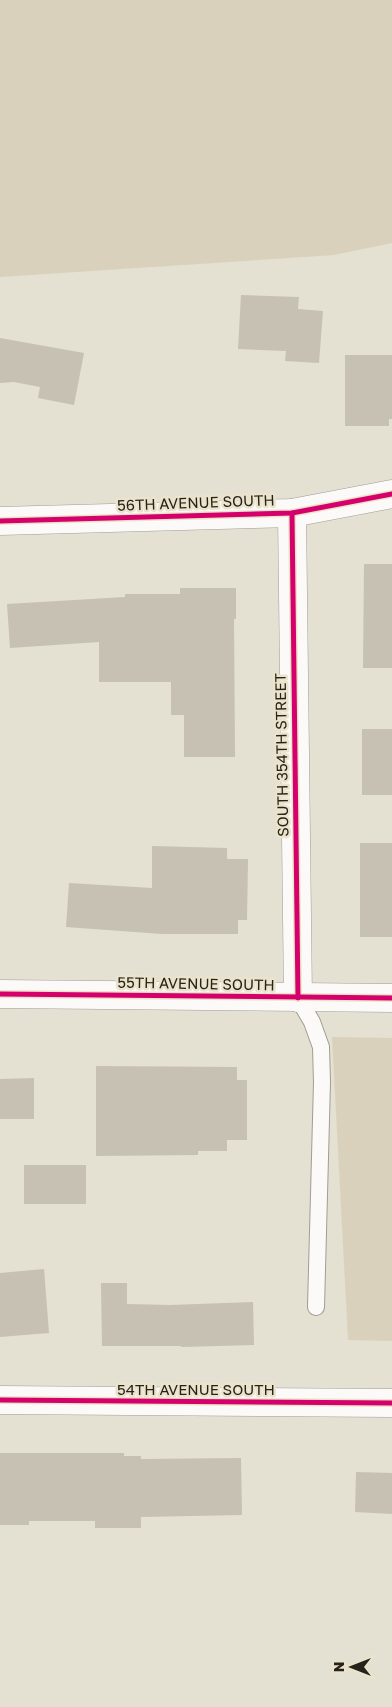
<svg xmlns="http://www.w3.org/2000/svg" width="392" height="1707" font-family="'Golos Text',sans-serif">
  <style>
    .green { fill: #d9d1bb }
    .building { fill: #c6c1b2 }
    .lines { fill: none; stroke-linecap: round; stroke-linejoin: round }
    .lane-casing { stroke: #a19d93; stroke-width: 18 }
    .street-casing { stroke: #a19d93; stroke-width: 29 }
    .lane { stroke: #fbfaf8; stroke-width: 16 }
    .street { stroke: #fbfaf8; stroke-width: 28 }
    .cycleway-casing { stroke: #ebe3cb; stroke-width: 8 }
    .cycleway { stroke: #d6006c; stroke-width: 5 }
    .labels { text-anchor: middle; stroke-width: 5; stroke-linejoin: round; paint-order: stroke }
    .street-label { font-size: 15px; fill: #26231a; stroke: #ebe3cb }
  </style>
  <rect width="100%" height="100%" fill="#e4e0d2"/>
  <!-- green -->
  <g class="green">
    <polygon points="0,0 392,0 392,243 334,255 0,277"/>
    <polygon points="332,1037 392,1038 392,1341 348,1340"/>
  </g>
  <!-- building -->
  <g class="building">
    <polygon points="241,295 299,297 298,309 323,311 319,363 285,361 286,351 238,349"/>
    <polygon points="0,338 84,353 74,405 38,398 40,387 14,382 0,383"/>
    <polygon points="345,355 392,355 392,419 389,419 389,426 345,426"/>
    <polygon points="364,564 392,564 392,668 363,668"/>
    <polygon points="180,588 236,588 236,619 234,619 235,757 184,757 184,715 171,715 171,682 99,682 99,642 10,648 7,604 125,597 125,594 180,594"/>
    <rect x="362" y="729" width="30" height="66"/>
    <rect x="360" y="843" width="32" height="94"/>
    <polygon points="152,846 227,848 227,859 248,859 247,920 238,920 238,934 162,934 66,927 69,883 152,888"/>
    <polygon points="96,1066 237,1067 237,1080 247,1080 247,1140 227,1140 227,1151 198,1151 198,1155 96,1156"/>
    <polygon points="34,1078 34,1119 0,1119 0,1079"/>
    <rect x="24" y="1165" width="62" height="39"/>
    <polygon points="44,1269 49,1333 0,1337 0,1273"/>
    <polygon points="101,1283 127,1283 127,1304 170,1305 253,1302 254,1345 181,1347 181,1346 102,1346"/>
    <polygon points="0,1453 124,1453 124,1456 141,1456 141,1459 241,1458 242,1515 141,1517 141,1528 95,1528 95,1521 29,1521 29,1525 0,1525"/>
    <polygon points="356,1472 392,1473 392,1514 355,1512"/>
  </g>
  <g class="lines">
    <!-- lane casing -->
    <g class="lane-casing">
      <polyline id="lane" points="298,998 312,1022 321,1047 322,1082 316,1307"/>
    </g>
    <!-- street casing -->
    <g class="street-casing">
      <g id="street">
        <polyline points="292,513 298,998"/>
        <polyline points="0,521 292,513 392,494"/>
        <polyline points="0,994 392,998"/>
        <polyline points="0,1400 392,1403"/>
      </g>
    </g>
    <!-- lane -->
    <use href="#lane" class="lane"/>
    <!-- street -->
    <use href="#street" class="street"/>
    <!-- cycleway casing -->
    <g class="cycleway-casing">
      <g id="cycleway">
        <polyline points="292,513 298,998"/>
        <polyline points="0,521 292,513 392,494"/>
        <polyline points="0,994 392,998"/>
        <polyline points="0,1400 392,1403"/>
      </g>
    </g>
    <!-- cycleway -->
    <use href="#cycleway" class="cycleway"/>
  </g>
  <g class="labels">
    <!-- street labels -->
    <g class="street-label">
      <text transform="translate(196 503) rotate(-2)" y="5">56TH AVENUE SOUTH</text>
      <text transform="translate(282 755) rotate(-91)" y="5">SOUTH 354TH STREET</text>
      <text transform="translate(196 984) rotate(1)" y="5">55TH AVENUE SOUTH</text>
      <text x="196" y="1395">54TH AVENUE SOUTH</text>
    </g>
  </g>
  <!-- north arrow -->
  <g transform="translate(352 1667) rotate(270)" stroke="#ebe3cb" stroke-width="4" paint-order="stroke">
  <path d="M0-4L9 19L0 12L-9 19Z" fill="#26231a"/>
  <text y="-8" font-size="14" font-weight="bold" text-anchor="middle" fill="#26231a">N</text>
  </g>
</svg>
